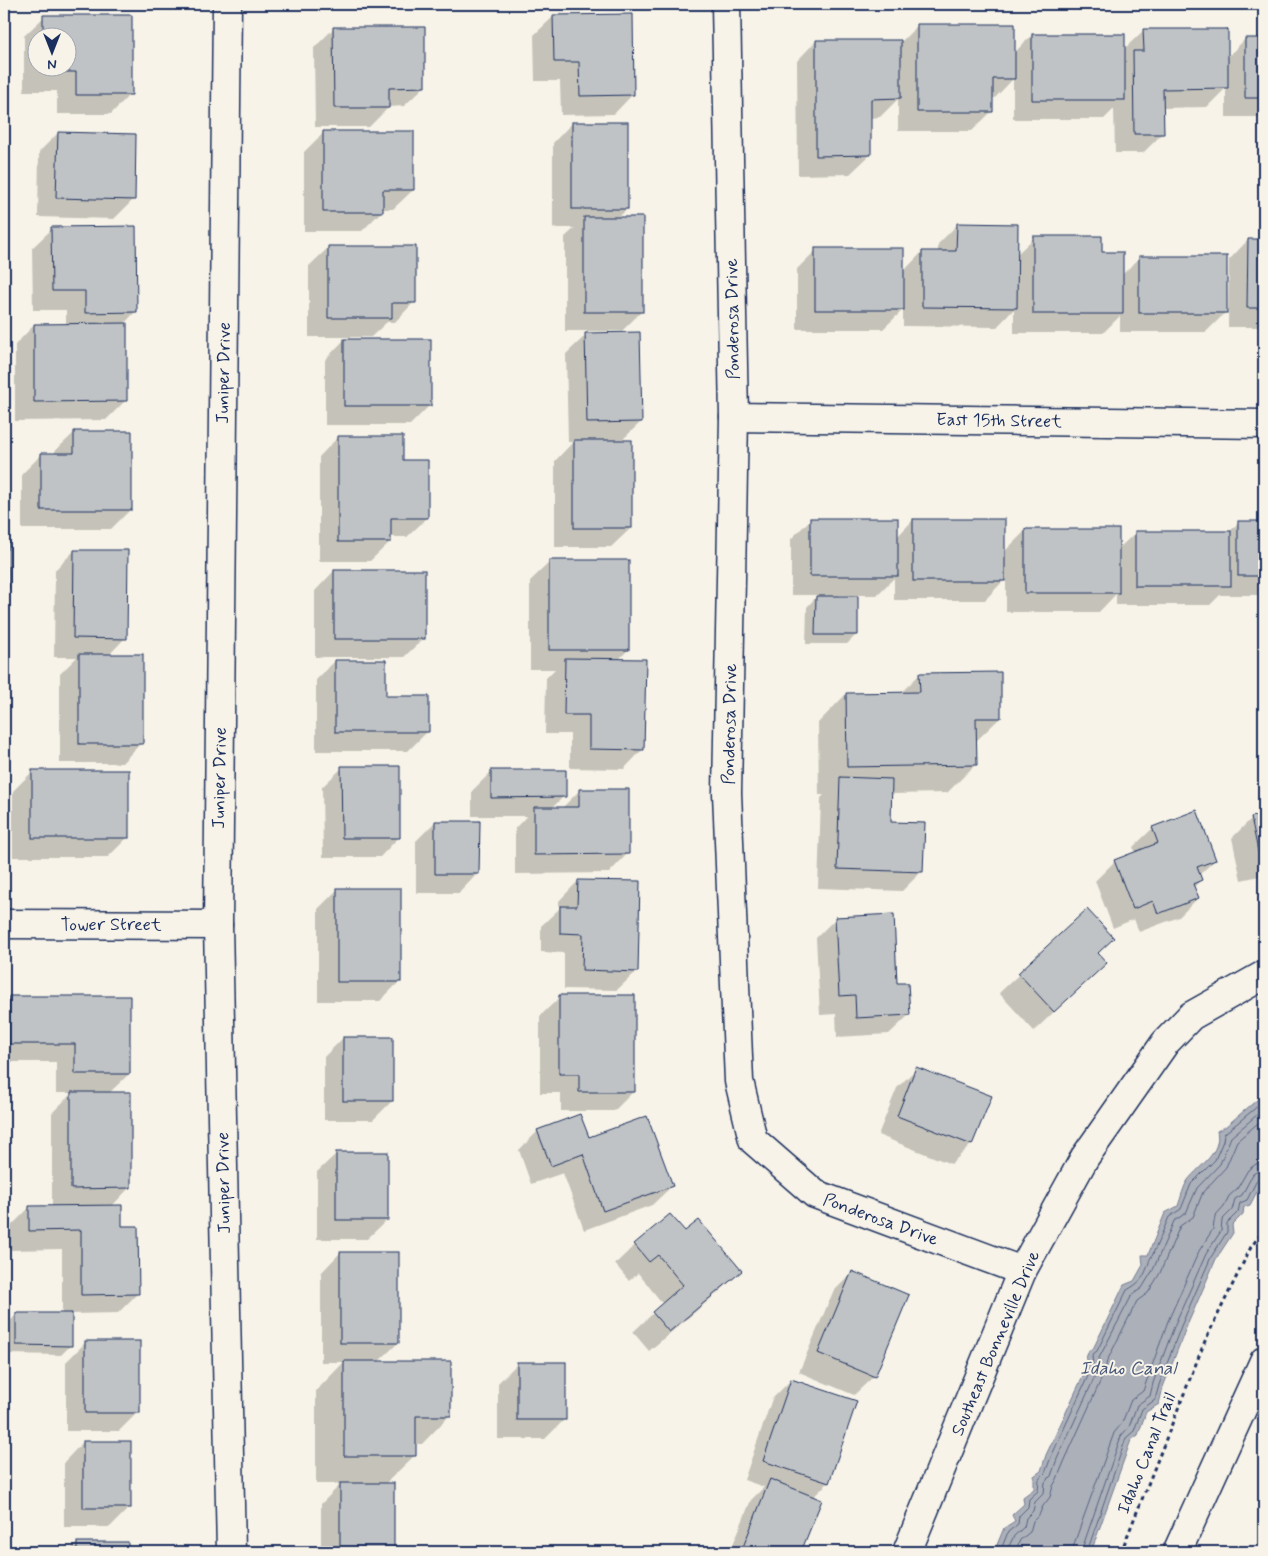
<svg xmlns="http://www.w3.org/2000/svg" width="1268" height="1556" font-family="Mynerve,sans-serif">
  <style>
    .water { fill: #acb0b9; stroke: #727c95 }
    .shadow { fill: #0003; fill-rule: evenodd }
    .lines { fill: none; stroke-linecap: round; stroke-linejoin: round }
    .shore { stroke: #556382; stroke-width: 1 }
    .building { fill: #c0c3c5; stroke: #1b2f5e }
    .street-casing { stroke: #1b2f5e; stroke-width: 31 }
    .path { stroke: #1b2f5e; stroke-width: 3; stroke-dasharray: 4 4; stroke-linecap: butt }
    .street { stroke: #f7f3e8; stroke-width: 28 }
    .labels { text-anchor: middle; stroke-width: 4; stroke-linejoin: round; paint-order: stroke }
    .street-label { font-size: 18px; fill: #1b2f5e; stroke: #f7f3e8 }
    .water-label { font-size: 19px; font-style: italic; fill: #465679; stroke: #f7f3e8 }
  </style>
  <rect width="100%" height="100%" fill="#f7f3e8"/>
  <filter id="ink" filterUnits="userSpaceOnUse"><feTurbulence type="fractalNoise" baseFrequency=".02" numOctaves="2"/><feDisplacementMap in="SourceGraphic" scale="10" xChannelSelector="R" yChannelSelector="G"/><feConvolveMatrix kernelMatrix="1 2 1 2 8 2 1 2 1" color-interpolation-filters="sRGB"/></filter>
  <g filter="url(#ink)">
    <!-- water -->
    <path class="water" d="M 1264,1094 L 1264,1178 L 1250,1205 L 1244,1207 L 1243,1214 L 1232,1225 L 1233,1233 L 1216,1259 L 1186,1328 L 1163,1387 L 1159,1404 L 1146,1412 L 1138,1435 L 1131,1440 L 1091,1552 L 994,1552 L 1004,1528 L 1015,1521 L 1012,1515 L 1024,1504 L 1023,1497 L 1034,1489 L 1034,1476 L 1041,1471 L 1046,1455 L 1089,1363 L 1086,1358 L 1089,1350 L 1093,1349 L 1124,1285 L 1134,1281 L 1143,1265 L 1142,1255 L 1148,1255 L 1165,1213 L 1178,1206 C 1181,1198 1183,1187 1188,1180 C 1200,1165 1222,1153 1217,1131 L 1225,1127 Z"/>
    <!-- shadow -->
    <g class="shadow">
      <polygon points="554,16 633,94 614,114 561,115 560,81 535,81 534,35"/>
      <path d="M 44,17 L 130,17 L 130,94 L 111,114 L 57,114 L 57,91 L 24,91 L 24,36 ZM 38,38 L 68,38 L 68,68 L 38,68 Z"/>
      <polygon points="918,25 1014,53 1032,35 1123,50 1144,30 1227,58 1245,39 1264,39 1264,117 1226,117 1226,88 1207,107 1162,108 1163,133 1143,153 1115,153 1114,109 1104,119 1013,119 1013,79 995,98 992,98 992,111 972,131 898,131 898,99 880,117 870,118 870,155 850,174 798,175 797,61 816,41 900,43"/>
      <polygon points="334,28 424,87 404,106 389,107 369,127 315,127 314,48"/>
      <polygon points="572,123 627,209 618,218 642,311 622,331 565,331 565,237 575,228 553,228 553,143"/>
      <polygon points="324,132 413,190 393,209 381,209 381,212 362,231 304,231 304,152"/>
      <polygon points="58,133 133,200 114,219 38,217 39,152"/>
      <polygon points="957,225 1016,255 1034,238 1101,253 1122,275 1140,257 1225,313 1206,332 1120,332 1120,316 1103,333 1014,333 1014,309 997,327 903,326 903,310 883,329 797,329 797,269 816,250 903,272 922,252 938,252 938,244"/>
      <polygon points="52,229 135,312 123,325 126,400 106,420 15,421 15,345 34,325 66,325 66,310 33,310 32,248"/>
      <polygon points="1248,240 1264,240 1264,327 1228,327 1229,260"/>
      <polygon points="329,247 414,302 395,322 387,322 371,337 309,337 309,266"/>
      <polygon points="586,335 641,422 621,441 631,528 611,547 555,547 555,461 573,442 568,442 566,354"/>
      <polygon points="344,340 429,406 410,425 325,425 325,360"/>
      <polygon points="75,432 130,510 111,529 22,529 22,474 42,454 55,454 55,451"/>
      <polygon points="338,437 402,461 427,518 407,537 390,537 390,542 370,561 319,561 319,457"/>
      <polygon points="810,520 897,537 913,520 1004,552 1026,530 1118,549 1136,532 1229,532 1239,522 1264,522 1264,595 1220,595 1210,605 1116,605 1116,594 1099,612 1006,612 1006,578 985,600 894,600 894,578 877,595 839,595 856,635 847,644 806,644 807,607 818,595 791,595 791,539"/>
      <polygon points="4,543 8,543 8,587 4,591"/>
      <polygon points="74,551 125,638 109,655 141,743 122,763 60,763 60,674 77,657 54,657 55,570"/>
      <polygon points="550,562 628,650 618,660 643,749 624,769 570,768 570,734 545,734 546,678 555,669 530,669 530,581"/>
      <polygon points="334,571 424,638 404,657 315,657 315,591"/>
      <polygon points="335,661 427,732 408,751 316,751 316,680"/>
      <polygon points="920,674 1000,718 975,742 976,764 947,793 890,794 889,823 922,871 902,891 818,888 821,798 824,795 819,795 818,723 846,694 901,693"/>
      <polygon points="342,768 399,837 380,857 323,857 322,787"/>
      <polygon points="32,772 127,838 108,857 13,857 13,791"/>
      <polygon points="491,772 564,796 552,808 562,808 579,791 628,853 609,873 515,874 515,828 527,816 472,816 472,791"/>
      <polygon points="1264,816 1264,875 1241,880 1232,838 1252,818"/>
      <polygon points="435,822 478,873 459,893 416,893 416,841"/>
      <polygon points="1153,828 1215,860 1199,875 1201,880 1194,887 1198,898 1179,917 1139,932 1134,919 1113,928 1095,881 1115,861 1136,853 1133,847"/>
      <polygon points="578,881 637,971 617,990 564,989 564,953 541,952 541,926 559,909 559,901"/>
      <polygon points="338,889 400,981 380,1001 318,1001 318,909"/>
      <polygon points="1087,911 1097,954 1105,963 1034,1031 999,993"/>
      <polygon points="836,918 896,984 909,1015 889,1034 837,1037 836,1014 820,1015 816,938"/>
      <polygon points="10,997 129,1074 109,1093 129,1188 111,1207 121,1228 137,1294 118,1313 71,1314 71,1345 61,1355 7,1354 7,1324 17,1314 62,1314 62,1249 10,1250 10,1227 30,1207 52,1207 52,1113 72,1093 56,1093 56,1062 4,1062 4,1003"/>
      <polygon points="560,997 634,1091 614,1111 561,1111 561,1093 540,1093 540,1016"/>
      <polygon points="343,1038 392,1101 373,1120 324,1120 324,1057"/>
      <polygon points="917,1068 990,1097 971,1145 951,1164 878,1135 897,1088"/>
      <polygon points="538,1131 588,1139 672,1186 652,1205 584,1230 563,1173 531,1184 519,1150"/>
      <polygon points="337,1153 387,1220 367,1239 317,1239 317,1172"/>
      <polygon points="670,1216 685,1233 741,1271 721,1290 649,1351 633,1332 663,1304 638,1273 629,1281 615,1264 635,1245"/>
      <polygon points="340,1253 398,1343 378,1362 450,1415 422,1444 414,1444 414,1456 385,1484 393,1484 393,1552 321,1552 321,1504 341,1484 316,1484 316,1391 344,1362 321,1362 321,1273"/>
      <polygon points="852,1273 874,1376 854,1395 799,1372 833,1292"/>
      <polygon points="86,1342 138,1412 119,1431 66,1431 66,1362"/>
      <polygon points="517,1364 564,1420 545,1439 498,1439 498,1383"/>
      <polygon points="791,1380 828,1483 813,1497 821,1500 800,1552 730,1552 751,1500 764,1487 744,1480 772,1399"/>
      <polygon points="83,1442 129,1508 110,1527 64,1527 64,1462"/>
      <polygon points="78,1543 126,1543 126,1552 68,1552"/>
    </g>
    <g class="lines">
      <!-- shore -->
      <g class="shore">
        <path d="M 1000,1552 L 1008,1532 L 1018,1524 L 1019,1516 L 1028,1507 L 1029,1499 L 1038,1491 L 1039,1479 L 1045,1473 L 1051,1457 L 1093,1365 L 1092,1355 L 1097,1351 L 1127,1290 C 1138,1284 1143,1279 1147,1268 C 1150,1262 1148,1261 1152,1256 L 1169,1217 L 1181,1209 L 1191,1184 L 1215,1160 L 1223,1141 L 1224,1134 L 1264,1101"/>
        <polyline points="1006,1552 1014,1536 1024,1527 1026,1518 1033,1511 1035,1502 1044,1493 1045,1482 1051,1476 1057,1459 1099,1368 1099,1358 1132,1295 1142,1288 1153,1270 1174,1221 1186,1213 1197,1188 1220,1164 1231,1137 1264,1109"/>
        <polyline points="1015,1552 1020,1540 1030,1532 1033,1521 1039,1515 1043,1506 1050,1497 1053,1486 1057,1479 1064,1462 1105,1371 1107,1361 1137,1301 1148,1293 1160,1273 1180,1226 1193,1217 1203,1192 1226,1167 1237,1141 1264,1118"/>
        <polyline points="1073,1552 1074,1544 1114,1433 1122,1423 1131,1400 1143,1391 1168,1321 1199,1251 1213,1229 1215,1216 1224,1206 1229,1196 1237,1189 1248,1170 1256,1164 1264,1162"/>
        <polyline points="1081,1552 1121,1436 1129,1427 1137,1405 1150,1396 1153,1383 1175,1324 1206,1254 1221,1231 1222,1220 1232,1210 1235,1199 1242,1195 1253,1174 1258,1171 1264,1170"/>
        <polyline points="1087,1552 1126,1438 1134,1431 1142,1409 1155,1400 1159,1385 1181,1326 1211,1257 1227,1232 1227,1223 1238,1212 1240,1203 1247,1200 1258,1178 1264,1176"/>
      </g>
    </g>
    <!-- building -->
    <g class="building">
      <polygon points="633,14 634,95 580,96 579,62 554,62 553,15"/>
      <polygon points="43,15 132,15 132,95 76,95 76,72 43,72 43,68 68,68 68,38 43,38"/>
      <polygon points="917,24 1015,24 1015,79 993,79 993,112 917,112"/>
      <polygon points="333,27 425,27 425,87 389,88 389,108 334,108"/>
      <polygon points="1143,29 1228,29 1228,88 1163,89 1164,134 1134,134 1133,51 1144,51"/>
      <rect x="1032" y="34" width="93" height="66"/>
      <rect x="1245" y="38" width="19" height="60"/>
      <polygon points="816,40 901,40 901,98 871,99 871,155 816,156"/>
      <rect x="572" y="122" width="56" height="87"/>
      <polygon points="323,131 414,131 414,190 383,190 383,212 323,212"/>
      <polygon points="58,132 136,134 135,200 56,198"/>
      <rect x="584" y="217" width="59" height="95"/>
      <polygon points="957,223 1018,224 1017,308 922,307 922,251 956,251"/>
      <polygon points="136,226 137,312 85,313 85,291 52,291 51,227"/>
      <polygon points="1033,236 1102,236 1102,252 1123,252 1123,314 1033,314"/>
      <polygon points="1248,239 1264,239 1264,308 1247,308"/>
      <polygon points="328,246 416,246 416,303 392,303 392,318 328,318"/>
      <rect x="815" y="248" width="89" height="62"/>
      <rect x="1139" y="256" width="88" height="57"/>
      <polygon points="127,323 127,401 34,402 34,324"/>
      <polygon points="640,332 642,422 587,423 585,333"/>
      <rect x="344" y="339" width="87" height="67"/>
      <polygon points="74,431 132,431 132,510 41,510 41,453 74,453"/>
      <polygon points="338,436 403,436 403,460 428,460 428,518 391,518 391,542 338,542"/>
      <rect x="574" y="440" width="58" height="88"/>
      <rect x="810" y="518" width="88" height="58"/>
      <rect x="913" y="519" width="92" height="62"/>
      <rect x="1238" y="521" width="26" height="55"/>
      <rect x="1025" y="529" width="94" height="64"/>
      <rect x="1135" y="531" width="96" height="55"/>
      <rect x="4" y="541" width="5" height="47"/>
      <polygon points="74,550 128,550 127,639 73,638"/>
      <rect x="549" y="560" width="80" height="90"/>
      <rect x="334" y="570" width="91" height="69"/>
      <polygon points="816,596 858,596 858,635 815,635"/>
      <rect x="79" y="654" width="64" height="90"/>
      <polygon points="565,658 646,659 644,750 589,749 589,715 564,715"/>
      <polygon points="335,660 386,660 386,696 429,696 429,732 335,732"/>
      <polygon points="1001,672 1001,718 976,718 977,765 847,767 846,693 920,692 919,673"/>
      <polygon points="341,766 400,766 400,838 342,838"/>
      <rect x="32" y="770" width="97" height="68"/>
      <polygon points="491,770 566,770 566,797 491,798"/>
      <polygon points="840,777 892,779 891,822 925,823 923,872 837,869"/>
      <polygon points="579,789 629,789 629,854 534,855 534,807 579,807"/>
      <polygon points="1197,810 1216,860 1197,867 1202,880 1193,884 1199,898 1158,914 1153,901 1133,909 1114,860 1158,843 1152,827"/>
      <polygon points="1264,814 1264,861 1260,861 1251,817"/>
      <polygon points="435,821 480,821 479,874 435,874"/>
      <polygon points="578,880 640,881 638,972 582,970 583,934 560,933 560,906 577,906"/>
      <rect x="337" y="888" width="64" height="94"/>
      <polygon points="1087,909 1114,938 1098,953 1107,963 1054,1012 1018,973"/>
      <polygon points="894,914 897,983 908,983 910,1015 856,1018 855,995 839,996 835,917"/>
      <polygon points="559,995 635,995 635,1092 579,1092 579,1074 559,1074"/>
      <polygon points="9,996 130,996 130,1074 75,1074 75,1044 9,1044"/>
      <rect x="343" y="1037" width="50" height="64"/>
      <polygon points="916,1067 992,1096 972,1145 897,1116"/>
      <polygon points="71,1092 131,1092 131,1188 71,1189"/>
      <polygon points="580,1114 589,1137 647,1116 673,1186 603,1211 583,1154 551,1166 537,1130"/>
      <rect x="336" y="1152" width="52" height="68"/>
      <polygon points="122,1205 122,1226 138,1226 139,1294 81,1295 81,1230 29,1231 29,1206"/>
      <polygon points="670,1214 685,1231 699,1220 742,1271 669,1332 652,1312 683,1285 658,1255 649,1262 634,1244"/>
      <rect x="340" y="1252" width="59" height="91"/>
      <polygon points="852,1271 909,1295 875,1377 818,1353"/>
      <polygon points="16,1313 72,1313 72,1346 16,1345"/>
      <rect x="85" y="1341" width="55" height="72"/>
      <polygon points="344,1361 451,1361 451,1416 416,1416 416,1456 344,1456"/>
      <rect x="517" y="1362" width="49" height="58"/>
      <polygon points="791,1379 857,1401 829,1483 763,1461"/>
      <rect x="83" y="1441" width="48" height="67"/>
      <polygon points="770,1479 822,1500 801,1552 741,1552"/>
      <rect x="340" y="1483" width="54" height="69"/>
      <rect x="77" y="1542" width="51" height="10"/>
    </g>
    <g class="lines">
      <!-- street casing -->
      <g class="street-casing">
        <g id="street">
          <polyline points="227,4 218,925 231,1552"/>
          <polyline points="726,4 734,417 727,793 739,1081 753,1140 815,1194 1022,1271"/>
          <polyline points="734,417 1264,424"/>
          <polyline points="4,924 218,925"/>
          <polyline points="907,1552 1022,1271 1085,1157 1165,1043 1191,1016 1264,975"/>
          <polyline points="1177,1552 1264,1361"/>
        </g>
      </g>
      <!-- path -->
      <polyline class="path" points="1121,1552 1205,1341 1251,1247 1264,1230"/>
      <!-- street -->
      <use href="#street" class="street"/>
    </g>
  </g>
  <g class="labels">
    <!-- street labels -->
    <g class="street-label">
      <text transform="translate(732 319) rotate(-91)" y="6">Ponderosa Drive</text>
      <text transform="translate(223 373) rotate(-89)" y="6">Juniper Drive</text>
      <text transform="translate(999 420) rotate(1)" y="6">East 15th Street</text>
      <text transform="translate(729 724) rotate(-89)" y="6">Ponderosa Drive</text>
      <text transform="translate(219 778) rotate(-89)" y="6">Juniper Drive</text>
      <text x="111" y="930">Tower Street</text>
      <text transform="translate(223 1183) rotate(-91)" y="6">Juniper Drive</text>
      <text transform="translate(881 1219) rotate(20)" y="6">Ponderosa Drive</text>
      <text transform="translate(995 1343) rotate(-67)" y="6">Southeast Bonneville Drive</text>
      <text transform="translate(1146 1453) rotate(-68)" y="6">Idaho Canal Trail</text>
    </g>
    <!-- water labels -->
    <g class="water-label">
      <text x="1128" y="1374">Idaho Canal</text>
    </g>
  </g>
  <!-- margin -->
  <rect width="1268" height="1556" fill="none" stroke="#f7f3e8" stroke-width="20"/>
  <rect x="10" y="10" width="1248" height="1536" fill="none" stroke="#1b2f5e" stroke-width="2" filter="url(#ink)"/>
  <!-- north arrow -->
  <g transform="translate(52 52) rotate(180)"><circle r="24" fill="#f7f3e8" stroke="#9fa5b1"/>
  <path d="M0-4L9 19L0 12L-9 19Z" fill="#1b2f5e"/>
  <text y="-8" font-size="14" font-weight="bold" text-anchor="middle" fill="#1b2f5e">N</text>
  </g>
</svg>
